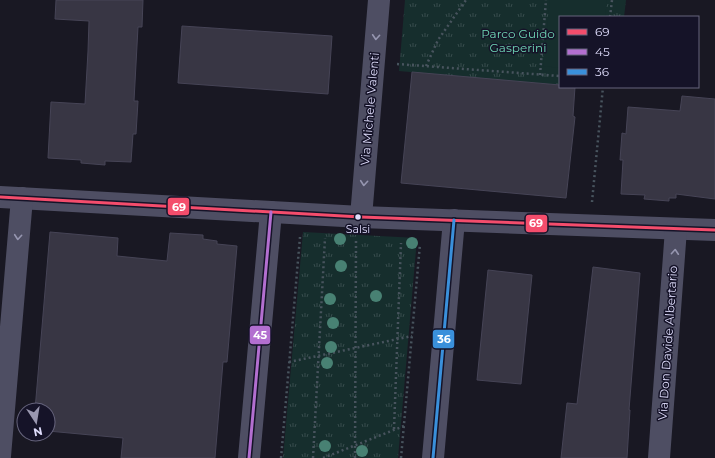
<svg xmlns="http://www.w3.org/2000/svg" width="715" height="458" font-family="Montserrat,sans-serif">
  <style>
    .park { fill: url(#park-tufts) }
    .pitch { fill: #162e2d }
    .building { fill: #383644; stroke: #464456 }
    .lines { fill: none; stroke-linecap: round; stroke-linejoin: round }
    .path { stroke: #48545e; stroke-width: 2.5; stroke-dasharray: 2 3; stroke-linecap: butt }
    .street { stroke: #4e4e63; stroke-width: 22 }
    .bus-1-casing { stroke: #151328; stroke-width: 6 }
    .bus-2-casing { stroke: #151328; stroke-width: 6 }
    .bus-3-casing { stroke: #151328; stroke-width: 6 }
    .bus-1 { stroke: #f44d6c; stroke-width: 3 }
    .bus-2 { stroke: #b36fd0; stroke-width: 3 }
    .bus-3 { stroke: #3a90db; stroke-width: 3 }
    .tree { fill: #488173 }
    .oneway { stroke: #9696b0 }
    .bus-dot { fill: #dfddfc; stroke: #151328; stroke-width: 1.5 }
    .labels { text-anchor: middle; stroke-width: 3; stroke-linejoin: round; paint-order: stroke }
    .bus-label { font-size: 11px; fill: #dfddfc; stroke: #151328 }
    .park-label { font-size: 12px; fill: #6fd7b5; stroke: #151328 }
    .street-label { font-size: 12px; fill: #dfddfc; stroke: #151328 }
    .line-badge { stroke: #151328; stroke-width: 1.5 }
    .badge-label { font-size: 11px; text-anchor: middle; font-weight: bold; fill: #fff }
  </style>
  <defs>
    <pattern id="park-tufts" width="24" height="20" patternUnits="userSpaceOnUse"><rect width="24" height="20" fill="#162e2d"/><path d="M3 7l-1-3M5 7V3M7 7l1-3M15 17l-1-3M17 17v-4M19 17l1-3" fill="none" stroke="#374c4c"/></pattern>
  </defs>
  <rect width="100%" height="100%" fill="#191823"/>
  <!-- park -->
  <g class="park">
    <polygon points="405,0 626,0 624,17 560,17 560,85 399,71"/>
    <polygon points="303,232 417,238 398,458 283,458"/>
  </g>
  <!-- pitch -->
  <polygon class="pitch" points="550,0 607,0 605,17 560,17 560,68 543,66"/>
  <!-- building -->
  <g class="building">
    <polygon points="56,0 143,0 142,27 138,27 134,101 138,101 136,134 133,134 131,162 105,161 105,165 81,163 81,160 48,158 51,102 85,104 88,51 89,21 55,19"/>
    <polygon points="182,26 332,36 328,94 178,83"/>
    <polygon points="412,72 560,85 560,87 575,87 573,116 575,117 566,198 401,183"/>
    <polygon points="682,96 715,99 715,199 676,194 676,198 669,198 669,201 644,199 645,195 621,194 623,160 620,160 622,133 626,134 628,107 680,111"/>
    <polygon points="50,232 118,238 117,256 167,261 170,233 203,235 203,239 217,241 217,244 237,246 227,362 223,362 215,458 121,458 123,438 48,431 48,410 35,410"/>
    <polygon points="593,267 640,273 629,410 630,410 627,458 561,458 567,403 577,404"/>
    <polygon points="488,270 532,275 521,384 477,380"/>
  </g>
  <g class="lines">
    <!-- path -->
    <g class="path">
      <polyline points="610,17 612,0"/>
      <polyline points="397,64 560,76"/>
      <polyline points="426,66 438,40 466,0"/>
      <polyline points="540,75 546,0"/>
      <polyline points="592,202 603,87"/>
      <polyline points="289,362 412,336"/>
      <polyline points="394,429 401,243"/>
      <polyline points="281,458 300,237"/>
      <polyline points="313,458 325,238"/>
      <polyline points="323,458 404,426"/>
      <polyline points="355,458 356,241"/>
      <polyline points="401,458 420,244"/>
    </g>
    <!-- street -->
    <g class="street">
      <polyline points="0,197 361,217 715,230"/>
      <polyline points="361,217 379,0"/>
      <polyline points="0,456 22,198"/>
      <polyline points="249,458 271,212"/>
      <polyline points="433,458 454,220"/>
      <polyline points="659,458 676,229"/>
    </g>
    <!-- bus-1 casing -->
    <g class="bus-1-casing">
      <polyline id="bus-1" points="0,197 361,217 715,230"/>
    </g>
    <!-- bus-2 casing -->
    <g class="bus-2-casing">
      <polyline id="bus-2" points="249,458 271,212"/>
    </g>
    <!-- bus-3 casing -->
    <g class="bus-3-casing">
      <polyline id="bus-3" points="433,458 454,220"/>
    </g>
    <!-- bus-1 -->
    <use href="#bus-1" class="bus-1"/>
    <!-- bus-2 -->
    <use href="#bus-2" class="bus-2"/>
    <!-- bus-3 -->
    <use href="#bus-3" class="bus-3"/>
  </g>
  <!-- trees -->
  <g class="tree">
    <circle cx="340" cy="239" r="6"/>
    <circle cx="412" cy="243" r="6"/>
    <circle cx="341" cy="266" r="6"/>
    <circle cx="376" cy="296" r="6"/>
    <circle cx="330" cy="299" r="6"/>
    <circle cx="333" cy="323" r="6"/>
    <circle cx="331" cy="347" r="6"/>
    <circle cx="327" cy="363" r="6"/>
    <circle cx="325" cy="446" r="6"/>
    <circle cx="362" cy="451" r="6"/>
  </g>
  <!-- one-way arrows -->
  <defs><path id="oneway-chevron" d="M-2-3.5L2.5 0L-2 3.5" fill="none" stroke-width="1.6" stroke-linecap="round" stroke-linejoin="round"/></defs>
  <g class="oneway">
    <use href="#oneway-chevron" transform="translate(376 37) rotate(94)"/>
    <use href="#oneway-chevron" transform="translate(364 183) rotate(95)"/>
    <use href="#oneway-chevron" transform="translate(18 237) rotate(95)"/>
    <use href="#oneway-chevron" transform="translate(675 252) rotate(-86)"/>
  </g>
  <!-- markers -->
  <circle class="bus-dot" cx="358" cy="217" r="3.5"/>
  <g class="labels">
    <!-- bus labels -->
    <g class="bus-label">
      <text x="358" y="233">Salsi</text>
    </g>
    <!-- park labels -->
    <g class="park-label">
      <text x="518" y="38">Parco Guido<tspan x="518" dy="14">Gasperini</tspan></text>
    </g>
    <!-- street labels -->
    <g class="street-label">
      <text transform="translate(370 109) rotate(-85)" y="4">Via Michele Valenti</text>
      <text transform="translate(668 343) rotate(-86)" y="4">Via Don Davide Albertario</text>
    </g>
  </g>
  <g class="line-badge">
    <rect x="167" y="197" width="23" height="19" rx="4" fill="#f44d6c"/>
    <rect x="525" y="214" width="23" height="19" rx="4" fill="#f44d6c"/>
    <rect x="249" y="325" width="22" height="20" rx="4" fill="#b36fd0"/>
    <rect x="432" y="329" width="23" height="20" rx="4" fill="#3a90db"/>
  </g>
  <g class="badge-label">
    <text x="179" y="211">69</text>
    <text x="536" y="227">69</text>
    <text x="260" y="339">45</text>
    <text x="444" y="343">36</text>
  </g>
  <!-- legend -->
  <rect x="559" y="16" width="140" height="72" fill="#151328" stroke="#66647d"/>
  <rect x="567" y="29" width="20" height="6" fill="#f44d6c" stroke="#66647d"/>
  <text x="595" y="36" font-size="12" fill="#dfddfc">69</text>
  <rect x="567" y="49" width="20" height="6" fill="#b36fd0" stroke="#66647d"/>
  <text x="595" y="56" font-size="12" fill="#dfddfc">45</text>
  <rect x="567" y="69" width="20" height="6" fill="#3a90db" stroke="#66647d"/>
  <text x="595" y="76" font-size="12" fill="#dfddfc">36</text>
  <!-- north arrow -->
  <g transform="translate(36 422) rotate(168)"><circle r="19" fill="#151328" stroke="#66647d"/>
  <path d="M0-3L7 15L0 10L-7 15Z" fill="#9a98b0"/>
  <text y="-6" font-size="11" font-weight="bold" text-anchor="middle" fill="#dfddfc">N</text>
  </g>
</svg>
